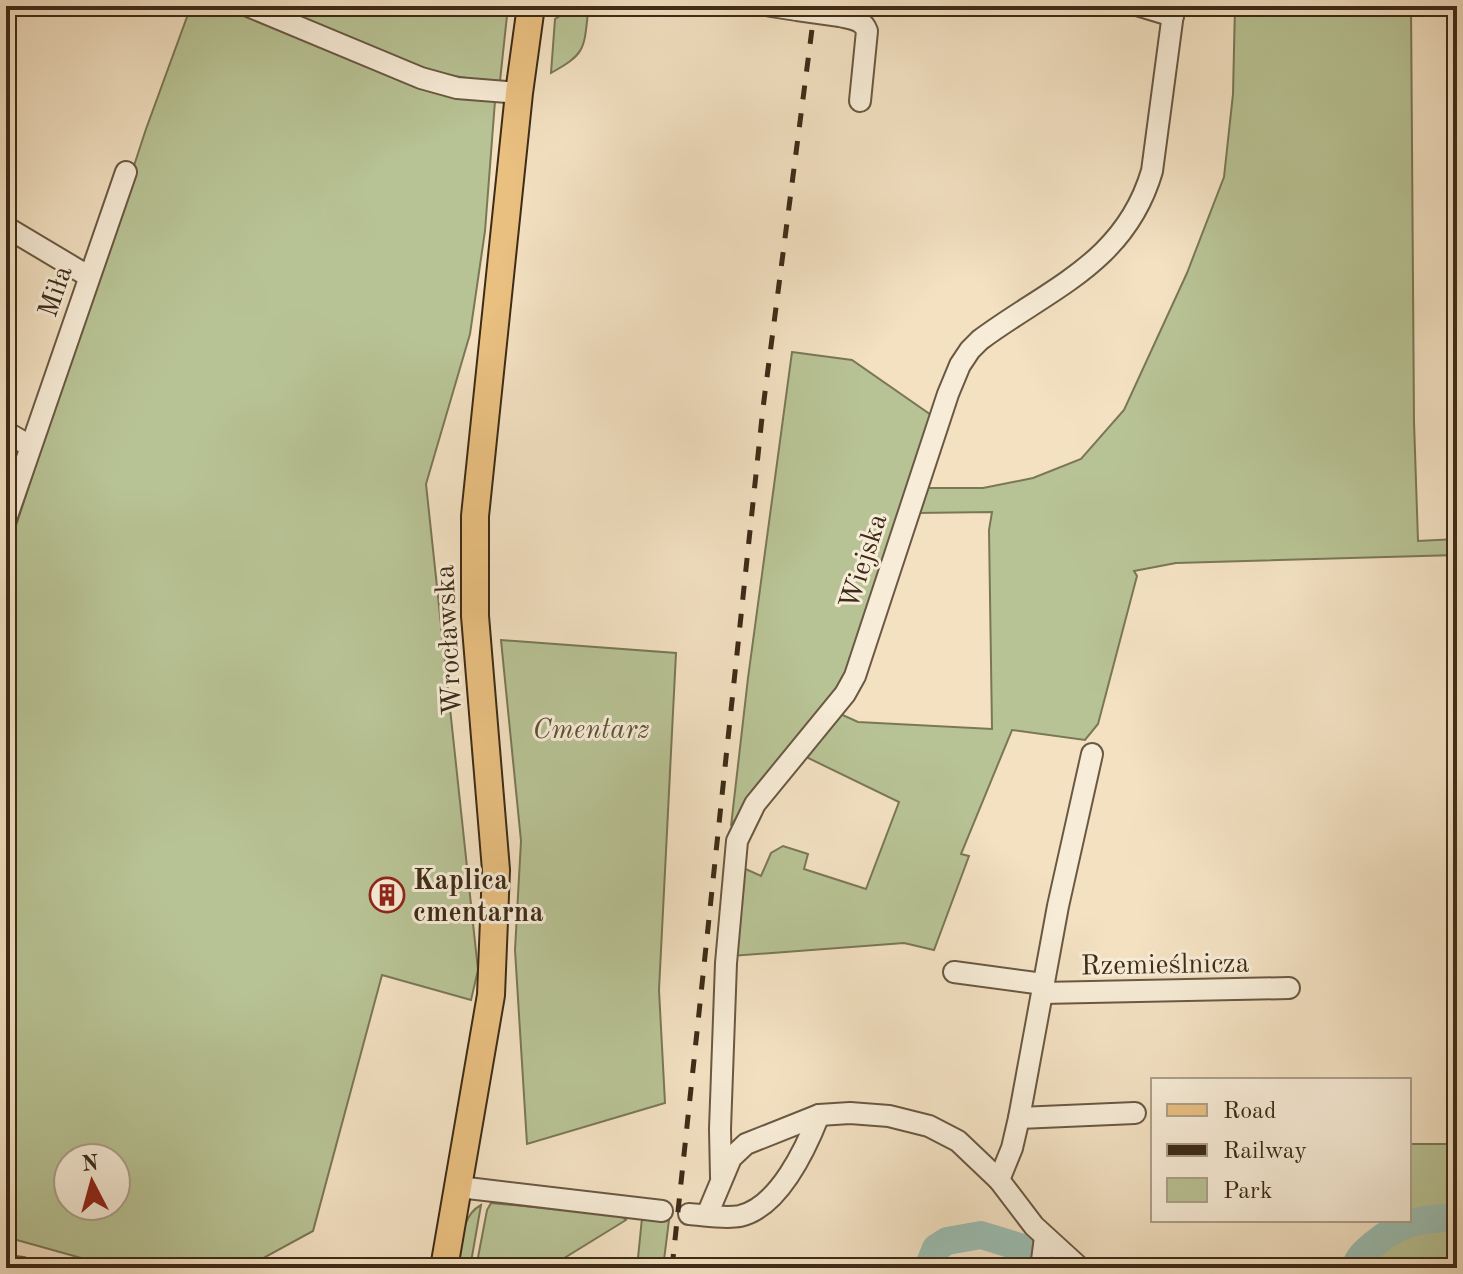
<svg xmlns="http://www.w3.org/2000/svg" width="1463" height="1274" font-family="'Old Standard TT',serif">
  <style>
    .green { fill: #b8c395; stroke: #7a7756; stroke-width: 2; fill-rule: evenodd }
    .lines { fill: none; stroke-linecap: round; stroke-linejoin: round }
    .river { stroke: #9bbeb2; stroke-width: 28 }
    .minor-casing { stroke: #6a5842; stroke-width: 24 }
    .major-casing { stroke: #3d2b17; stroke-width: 30 }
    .minor { stroke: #f7ecd7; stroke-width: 20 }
    .major { stroke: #eac081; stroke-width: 26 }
    .rail { stroke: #3d2b17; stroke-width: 5; stroke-dasharray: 14 14; stroke-linecap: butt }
    .minor-bridge-casing { stroke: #6a5842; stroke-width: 24; stroke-linecap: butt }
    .minor-bridge { stroke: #f7ecd7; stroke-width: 20 }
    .labels { text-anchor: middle; stroke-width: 6; stroke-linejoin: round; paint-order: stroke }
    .street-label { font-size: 28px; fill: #3d2b17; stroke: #f7ecd7 }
    .park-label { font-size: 28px; font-style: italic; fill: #5c5136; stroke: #f7ecd7 }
    .poi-label { font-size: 28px; font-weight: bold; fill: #3d2b17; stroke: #f7ecd7; text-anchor: start }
  </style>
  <rect width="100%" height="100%" fill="#f3e1c2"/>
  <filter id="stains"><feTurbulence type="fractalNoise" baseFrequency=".0025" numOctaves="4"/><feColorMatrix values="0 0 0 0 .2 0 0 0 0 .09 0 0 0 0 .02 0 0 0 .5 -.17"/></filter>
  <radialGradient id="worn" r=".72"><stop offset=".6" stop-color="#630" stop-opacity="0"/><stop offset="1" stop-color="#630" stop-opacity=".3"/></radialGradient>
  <!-- green -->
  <g class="green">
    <path d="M 191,6 L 226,6 L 336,52 L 495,101 L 485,231 L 470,334 L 426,484 L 478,970 L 471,1000 L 382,975 L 313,1231 L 245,1268 L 117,1268 L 6,1237 L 6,556 L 146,129 ZM 68,1158 L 116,1158 L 116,1206 L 68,1206 Z"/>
    <path d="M 276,6 L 508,6 L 500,81 C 423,80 345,36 276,6 Z"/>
    <polygon points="1235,6 1411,6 1414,422 1418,541 1457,539 1457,555 1176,563 1134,571 1137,576 1098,724 1085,740 1012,730 961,854 969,856 934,950 904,943 731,956 739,866 761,876 771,853 783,846 808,854 804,869 866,889 899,802 802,755 836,712 858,722 992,729 989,530 992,512 917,513 923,488 983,488 1033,478 1081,459 1124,410 1187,273 1224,177 1233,94"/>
    <path d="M 588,12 C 584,50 585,54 551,73 L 555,19 L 563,14 Z"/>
    <path d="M 792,352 L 852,360 L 931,415 L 851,665 C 822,726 766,769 731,826 L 748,678 Z"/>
    <polygon points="501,640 676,653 659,990 665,1103 527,1144 515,950 521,841"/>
    <polygon points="1409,1144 1457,1144 1457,1209 1409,1211"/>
    <polygon points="491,1203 620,1215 626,1220 548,1268 476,1268 487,1210"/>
    <path d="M 481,1205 L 470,1268 L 457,1268 C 461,1247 460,1216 481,1205 Z"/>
    <polygon points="642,1218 669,1220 663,1268 637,1268"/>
    <polygon points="1437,1225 1457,1225 1457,1268 1361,1268 1363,1263 1400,1232"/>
  </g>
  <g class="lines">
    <!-- river -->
    <g class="river">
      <polyline points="928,1268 936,1248 947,1241 981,1235 1023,1248 1058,1268"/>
      <path d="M 1355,1268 C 1359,1256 1365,1252 1374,1244 C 1401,1221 1423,1219 1457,1217"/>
    </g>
    <!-- minor casing -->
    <g class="minor-casing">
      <g id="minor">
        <polyline points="248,6 421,78 457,88 519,93"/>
        <polyline points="771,6 797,10"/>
        <polyline points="1140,6 1173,16"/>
        <path d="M 840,16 C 851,19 863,19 867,31 L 860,101"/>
        <polyline points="6,227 88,276"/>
        <polyline points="6,432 30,446"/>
        <polyline points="6,519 126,172"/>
        <polyline points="954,972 1043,984"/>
        <polyline points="1042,993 1289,988"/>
        <polyline points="1019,1118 1135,1113"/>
        <path d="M 721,1177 L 720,1129 L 726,963 L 737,841 L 755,804 L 845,694 L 855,676 L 948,394 L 960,365 L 970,350 L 980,340 C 1050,288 1125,263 1152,171 L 1174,6"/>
        <polyline points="999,1180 1012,1148 1019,1118 1058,906 1092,754"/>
        <polyline points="459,1187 662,1211"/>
        <path d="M 689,1214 C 704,1215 725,1219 740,1216 C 779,1207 806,1148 819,1115"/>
        <polyline points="707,1215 731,1158 746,1144 819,1115 850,1113 889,1116 929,1126 958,1141 999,1180 1034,1226 1080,1268"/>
        <polyline points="6,1266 22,1268"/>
        <polyline points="1041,1268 1045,1237"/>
      </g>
    </g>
    <!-- major casing -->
    <g class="major-casing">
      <polyline id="major" points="444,1268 491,995 496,870 475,616 475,516 519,93 531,6"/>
    </g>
    <!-- minor -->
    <use href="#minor" class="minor"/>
    <!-- major -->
    <use href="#major" class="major"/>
    <!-- rail -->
    <polyline class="rail" points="672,1268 763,408 815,6"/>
    <!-- minor-bridge casing -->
    <g class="minor-bridge-casing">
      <polyline id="minor-bridge" points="797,10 840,16"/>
    </g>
    <!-- minor-bridge -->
    <use href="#minor-bridge" class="minor-bridge"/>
  </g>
  <!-- icons -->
  <defs>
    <g id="building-ring" transform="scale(1.8)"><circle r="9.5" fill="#f7ecd7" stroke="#8f2418" stroke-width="1.5"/><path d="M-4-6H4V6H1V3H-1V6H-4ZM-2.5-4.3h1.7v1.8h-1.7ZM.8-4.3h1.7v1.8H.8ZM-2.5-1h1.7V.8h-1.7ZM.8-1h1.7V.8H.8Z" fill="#8f2418"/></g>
  </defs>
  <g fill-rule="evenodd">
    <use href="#building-ring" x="387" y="895"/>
  </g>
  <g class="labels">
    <!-- street labels -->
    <g class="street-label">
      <text transform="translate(54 291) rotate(-71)" y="10">Miła</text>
      <text transform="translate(862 561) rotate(-72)" y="10">Wiejska</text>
      <text transform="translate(447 640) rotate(-93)" y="10">Wrocławska</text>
      <text transform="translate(1165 963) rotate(-1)" y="10">Rzemieślnicza</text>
    </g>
    <!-- park labels -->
    <g class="park-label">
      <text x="591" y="738">Cmentarz</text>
    </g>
    <!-- poi labels -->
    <g class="poi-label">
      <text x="413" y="889">Kaplica<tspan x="413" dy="32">cmentarna</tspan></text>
    </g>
  </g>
  <!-- margin -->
  <rect width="1463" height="1274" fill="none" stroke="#f3e1c2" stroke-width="32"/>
  <rect x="8" y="8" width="1447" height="1258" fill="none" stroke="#3d2b17" stroke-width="4"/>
  <rect x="16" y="16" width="1431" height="1242" fill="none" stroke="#3d2b17" stroke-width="2"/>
  <!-- legend -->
  <rect x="1151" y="1078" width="260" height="144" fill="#f7ecd7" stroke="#ad9f8a" stroke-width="2"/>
  <rect x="1167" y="1104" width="40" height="12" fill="#eac081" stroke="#ad9f8a" stroke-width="2"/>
  <text x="1223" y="1118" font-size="24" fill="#3d2b17">Road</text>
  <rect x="1167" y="1144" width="40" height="12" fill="#3d2b17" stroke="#ad9f8a" stroke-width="2"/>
  <text x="1223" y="1158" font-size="24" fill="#3d2b17">Railway</text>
  <rect x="1167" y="1178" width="40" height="24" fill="#b8c395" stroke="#ad9f8a" stroke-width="2"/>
  <text x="1223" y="1198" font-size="24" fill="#3d2b17">Park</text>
  <!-- north arrow -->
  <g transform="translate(92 1182) rotate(354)"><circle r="38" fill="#f7ecd7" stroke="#ad9f8a" stroke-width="2"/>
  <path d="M0-6L14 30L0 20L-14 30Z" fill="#8f2418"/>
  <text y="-12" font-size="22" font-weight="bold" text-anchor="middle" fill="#3d2b17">N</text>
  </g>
  <rect width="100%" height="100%" filter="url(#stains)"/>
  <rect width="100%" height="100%" fill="url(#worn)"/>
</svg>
